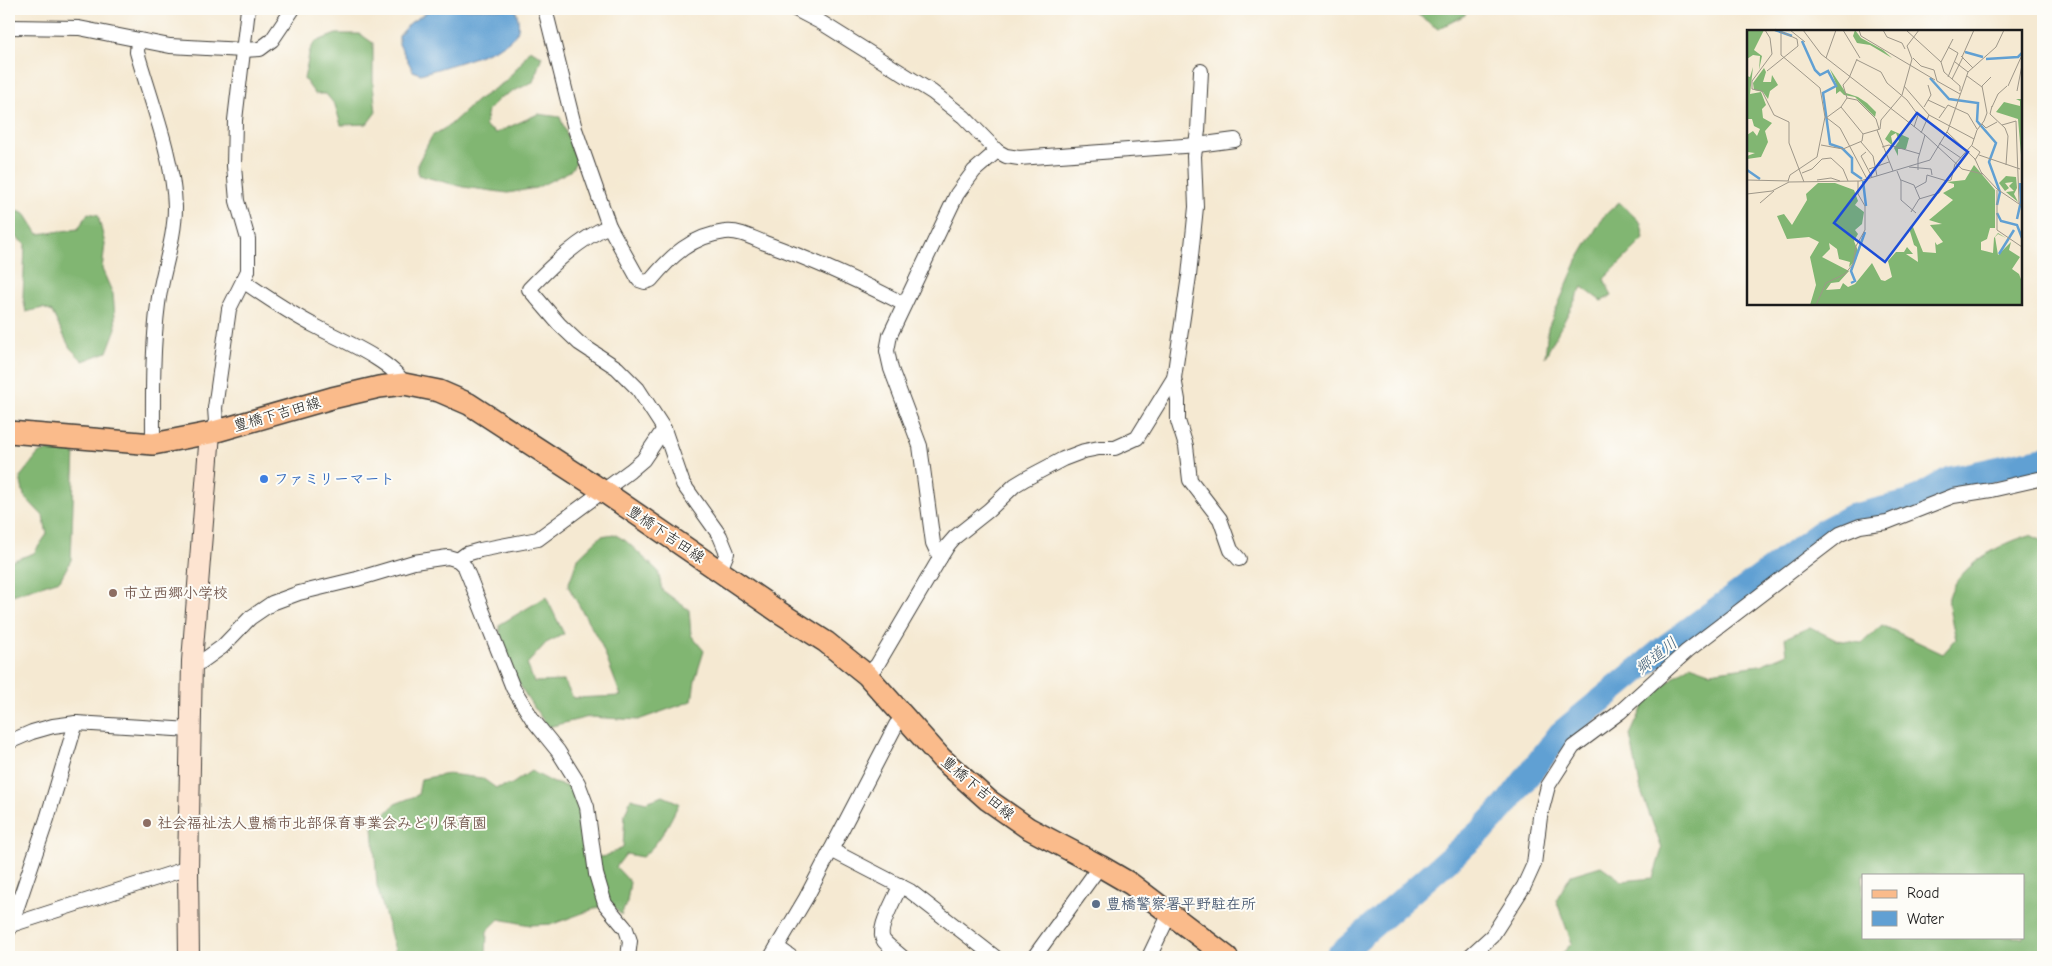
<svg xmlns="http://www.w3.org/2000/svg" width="2052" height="966" font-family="'Comic Neue','Klee One',sans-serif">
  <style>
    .forest { fill: #81b672; stroke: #4e6947; fill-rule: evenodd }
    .water { fill: #61a0d3; stroke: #3e5e78 }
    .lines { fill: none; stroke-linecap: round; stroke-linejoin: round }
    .river { stroke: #61a0d3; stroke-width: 25 }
    .street-casing { stroke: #3d3b37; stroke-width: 16 }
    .secondary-casing { stroke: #3d3b37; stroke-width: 22 }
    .primary-casing { stroke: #3d3b37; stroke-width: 24 }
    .street { stroke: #fff; stroke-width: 14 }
    .secondary { stroke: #fde4d1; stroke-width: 20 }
    .primary { stroke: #fabb8b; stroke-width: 21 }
    .shop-dot { fill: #3f7fe0; stroke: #fdfcf7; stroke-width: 2 }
    .education-dot { fill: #8d6e63; stroke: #fdfcf7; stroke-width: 2 }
    .service-dot { fill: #5c6f8a; stroke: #fdfcf7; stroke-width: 2 }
    .labels { text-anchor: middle; stroke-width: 4; stroke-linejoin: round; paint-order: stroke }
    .street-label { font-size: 15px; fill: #1c1c1c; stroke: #fdfcf7 }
    .shop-label { font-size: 15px; font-weight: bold; fill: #366cbe; stroke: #fdfcf7; text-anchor: start }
    .education-label { font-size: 15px; font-weight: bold; fill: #785e54; stroke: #fdfcf7; text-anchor: start }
    .service-label { font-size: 15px; font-weight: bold; fill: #4e5e75; stroke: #fdfcf7; text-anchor: start }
    .water-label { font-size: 16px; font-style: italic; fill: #3e5e78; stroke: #fdfcf7 }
    .inset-river { fill: none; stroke: #61a0d3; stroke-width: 2.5 }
    .inset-road { fill: none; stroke: #9e9789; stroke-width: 1 }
    .view { fill: #1d4ed8; fill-opacity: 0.15; stroke: #1d4ed8; stroke-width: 2.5 }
    .inset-edge { fill: none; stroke: #1c1c1c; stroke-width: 2.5 }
  </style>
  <rect width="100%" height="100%" fill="#fdfcf7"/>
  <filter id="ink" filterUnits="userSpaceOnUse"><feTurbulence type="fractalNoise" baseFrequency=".02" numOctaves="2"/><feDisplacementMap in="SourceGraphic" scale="10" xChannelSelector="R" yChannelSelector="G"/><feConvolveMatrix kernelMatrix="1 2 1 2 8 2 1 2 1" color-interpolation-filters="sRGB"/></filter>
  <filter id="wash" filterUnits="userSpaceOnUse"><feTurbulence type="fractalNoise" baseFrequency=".0096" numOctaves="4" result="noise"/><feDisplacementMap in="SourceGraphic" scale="20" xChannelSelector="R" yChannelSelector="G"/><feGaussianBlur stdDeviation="1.12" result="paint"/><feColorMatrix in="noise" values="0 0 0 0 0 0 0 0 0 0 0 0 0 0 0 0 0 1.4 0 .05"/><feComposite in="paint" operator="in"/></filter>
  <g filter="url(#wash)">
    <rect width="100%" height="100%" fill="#f5e9d2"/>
    <!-- forest -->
    <g class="forest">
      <polygon points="1410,9 1466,9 1465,15 1438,29"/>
      <polygon points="336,34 360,34 373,43 373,85 376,112 367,124 341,125 335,105 326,94 315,94 304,79 310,50 315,42"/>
      <polygon points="529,50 542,56 533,82 501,97 488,110 485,126 496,133 538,114 560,117 577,161 570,171 536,188 508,193 463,187 418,175 418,163 432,136 450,125 476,101 506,81 521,63"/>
      <polygon points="1619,202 1641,223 1644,239 1604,279 1612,296 1601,301 1582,287 1545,357 1548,328 1577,261 1603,217"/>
      <polygon points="9,206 26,215 38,234 78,229 88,213 98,215 105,244 102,269 113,294 116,328 107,352 83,361 70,348 52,312 43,308 26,312 23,297 25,244 10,233"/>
      <polygon points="64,444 75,449 71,560 60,580 9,596 9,562 34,553 47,534 43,516 24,496 20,477 38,454"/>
      <path d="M 614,534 L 626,541 L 658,571 L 662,590 L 689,610 L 691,635 L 704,651 L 695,680 L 692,701 L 638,720 L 589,717 L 548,727 C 524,694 504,666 499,625 L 546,597 L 564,634 L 546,643 L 527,664 L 534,682 L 564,681 L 573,698 L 621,696 L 601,644 L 568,586 L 578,558 L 601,536 Z"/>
      <path d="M 2030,535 L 2043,541 L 2043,957 L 1559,957 L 1572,943 L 1556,900 L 1571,875 L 1601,866 L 1622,881 L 1653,878 L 1662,849 L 1641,791 L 1630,735 L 1647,698 L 1690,665 L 1710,672 L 1760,665 L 1787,654 L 1785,638 L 1810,627 L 1836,640 L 1862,643 L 1882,625 L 1943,654 L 1956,639 C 1954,630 1947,605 1949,597 C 1958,566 2001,543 2030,535 ZM 1863,875 L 2023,875 L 2023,937 L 1863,937 Z"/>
      <path d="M 531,771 L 554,783 L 574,788 L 584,816 L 582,841 L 587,855 L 603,857 L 623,848 L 625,814 L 631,798 L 646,802 L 663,796 L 679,803 C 670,822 659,844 642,857 L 626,854 L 616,867 L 630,882 L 627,902 L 621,915 L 610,903 L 553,924 L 530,925 L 499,919 L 487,931 L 486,957 L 397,957 L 377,886 L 373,826 L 395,804 L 418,795 L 421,779 L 448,774 L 482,778 L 496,788 L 512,784 Z"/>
    </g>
    <!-- water -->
    <path class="water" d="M 432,9 L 515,9 C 518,15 520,26 517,32 C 508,52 441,67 421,74 L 413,71 L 399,44 L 399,36 L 410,23 Z"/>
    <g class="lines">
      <!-- river -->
      <polyline class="river" points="1337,957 1483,829 1504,807 1560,734 1668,645 1820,533 1850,517 1909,503 1950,479 2043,459"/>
    </g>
  </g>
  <g filter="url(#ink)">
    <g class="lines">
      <!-- street casing -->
      <g class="street-casing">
        <g id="street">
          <path d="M 545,9 L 575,129 L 609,226 L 639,280 L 645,282 L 651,280 C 671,256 692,236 725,232 C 738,230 753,238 765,243 C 813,260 859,281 904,304"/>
          <polyline points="795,9 822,23 932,92 964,117 997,151 1006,156 1019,158 1197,145 1235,140"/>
          <polyline points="9,27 79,28 170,46 243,50 260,49 272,40 293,9"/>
          <path d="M 138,40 L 137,52 C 150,98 174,160 175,207 C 175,240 162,271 158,304 C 152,350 153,397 153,444"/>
          <path d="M 609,226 C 579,239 552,265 529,289 L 559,324 L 579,343 L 617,368 L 638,389 L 664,429 L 683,484 L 720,536 L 727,553 L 720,570"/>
          <path d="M 243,281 C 266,297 290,313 315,326 C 339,339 393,361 404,384"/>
          <polyline points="1174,378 1178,400 1178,421 1186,446 1190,480 1220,519 1231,550 1239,559"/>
          <polyline points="210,433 216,422 215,408 229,309 248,271 248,239 237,201 234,166 235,120 248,9"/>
          <polyline points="940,558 933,543 920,446 891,369 887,351 890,335 957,194 974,171 997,151"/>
          <polyline points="458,560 465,567 470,579 513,688 533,720 558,751 578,783 587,807 596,874 605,904 626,929 630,941 628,957"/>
          <polyline points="192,661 201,662 222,647 250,618 272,603 299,593 357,579 414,562 448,557 458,560 466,554 480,550 538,539 630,471 643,460 664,429"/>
          <polyline points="867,675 877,665 940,558 948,545 955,537 989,510 1015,485 1025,479 1063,459 1084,451 1099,448 1115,448 1137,438 1174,378 1189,276 1196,207 1194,156 1198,131 1201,71"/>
          <polyline points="9,742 32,732 53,726 76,723 191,730"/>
          <polyline points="831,850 910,891 995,957"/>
          <path d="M 900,885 C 896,899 875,930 884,941 C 889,947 897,952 902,957"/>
          <polyline points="11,925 47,819 76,723"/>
          <polyline points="9,930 11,925 182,870 188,870"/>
          <polyline points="777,947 791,957"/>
          <polyline points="771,957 806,898 896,725 905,717"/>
          <polyline points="1034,957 1100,866"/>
          <polyline points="1149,957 1170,913"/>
          <polyline points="1469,957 1492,936 1524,886 1534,864 1540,817 1548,786 1573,747 1620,712 1687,651 1840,534 1860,526 1887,522 1953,496 1991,490 2043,478"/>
        </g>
      </g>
      <!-- secondary casing -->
      <g class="secondary-casing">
        <polyline id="secondary" points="189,957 188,870 192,661 210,433"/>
      </g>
      <!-- primary casing -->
      <g class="primary-casing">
        <polyline id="primary" points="9,432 153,444 210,433 332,398 379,387 404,384 439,391 469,404 603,491 779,612 826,642 867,675 941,758 988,800 1028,828 1100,866 1131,884 1227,957"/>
      </g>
      <!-- street -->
      <use href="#street" class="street"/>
      <!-- secondary -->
      <use href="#secondary" class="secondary"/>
      <!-- primary -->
      <use href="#primary" class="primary"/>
    </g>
  </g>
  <!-- markers -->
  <circle class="shop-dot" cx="264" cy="479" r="5"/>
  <g class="education-dot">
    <circle cx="113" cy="593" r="5"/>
    <circle cx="147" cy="823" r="5"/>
  </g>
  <circle class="service-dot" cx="1096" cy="904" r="5"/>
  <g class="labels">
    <!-- street labels -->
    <g class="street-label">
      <text transform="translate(277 414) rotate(-16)" y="5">豊橋下吉田線</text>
      <text transform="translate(666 534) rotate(34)" y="5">豊橋下吉田線</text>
      <text transform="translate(978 788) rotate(40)" y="5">豊橋下吉田線</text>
    </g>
    <!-- shop labels -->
    <g class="shop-label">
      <text x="274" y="484">ファミリーマート</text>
    </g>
    <!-- education labels -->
    <g class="education-label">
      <text x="123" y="598">市立西郷小学校</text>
      <text x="157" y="828">社会福祉法人豊橋市北部保育事業会みどり保育園</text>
    </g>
    <!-- service labels -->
    <g class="service-label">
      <text x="1106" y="909">豊橋警察署平野駐在所</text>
    </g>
    <!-- water labels -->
    <g class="water-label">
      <text transform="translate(1656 655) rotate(-39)" y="6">郷道川</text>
    </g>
  </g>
  <!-- overview -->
  <g transform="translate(1747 30)">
    <rect width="275" height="275" fill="#f5e9d2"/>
    <path d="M 0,0 L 17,0 L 7,20 L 15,26 L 12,40 L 13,26 L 6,25 L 0,29 ZM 108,0 L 114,8 L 136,20 L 145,28 L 123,15 L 110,13 L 106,6 ZM 6,37 L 3,64 L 14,62 L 19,75 L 15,79 L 16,88 L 25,93 L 18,101 L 21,112 L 14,127 L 0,129 L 0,126 L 8,123 L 0,122 L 0,105 L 6,101 L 10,106 L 13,99 L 7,96 L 5,89 L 0,89 L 0,46 L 3,47 ZM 17,38 L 19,42 L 16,52 L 24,52 L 25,45 L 31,55 L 23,61 L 21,69 L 16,62 L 7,60 L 6,53 ZM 83,39 L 99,63 L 111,67 L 120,73 L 129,82 L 128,87 L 108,67 L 97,65 L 93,61 L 89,64 L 89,54 ZM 269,69 L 275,69 L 275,137 L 271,89 L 249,82 L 257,72 L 273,76 L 273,71 ZM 144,100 L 162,108 L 159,119 L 151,119 L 151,126 L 147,118 L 152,111 L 149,103 L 144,106 L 146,116 L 138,109 ZM 227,135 L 248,160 L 248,198 L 243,198 L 240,209 L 234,212 L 234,220 L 246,223 L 247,208 L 251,203 L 259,208 L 251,204 L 248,207 L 251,225 L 264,212 L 262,220 L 273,227 L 265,239 L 272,244 L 275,252 L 275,275 L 63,275 L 69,255 L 63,227 L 72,212 L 62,207 L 40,209 L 30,186 L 37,184 L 45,195 L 60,170 L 59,164 L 71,153 L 88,153 L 107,160 L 111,171 L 108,175 L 117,182 L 115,194 L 108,200 L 111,204 L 107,211 L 111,221 L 109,230 L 102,237 L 103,232 L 92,229 L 90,219 L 82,213 L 83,219 L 75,227 L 102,241 L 92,252 L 84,253 L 79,260 L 93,259 L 96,253 L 101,257 L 108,254 L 125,233 L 134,250 L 138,251 L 145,247 L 141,231 L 149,222 L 157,222 L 160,217 L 166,224 L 159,224 L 171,232 L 170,217 L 167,215 L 162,198 L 166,197 L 176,222 L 189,223 L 188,212 L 190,215 L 196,212 L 183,195 L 195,194 L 182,190 L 206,170 L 196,163 L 207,157 L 207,154 L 200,152 L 218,150 ZM 259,146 L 269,147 L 270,158 L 267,164 L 271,172 L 259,162 L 267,161 L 262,156 L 266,152 L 258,153 L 262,158 L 258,161 L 252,153 Z" fill="#81b672"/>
    <path class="inset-river" d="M 28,0 L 45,6M 55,11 L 68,40 L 73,45 L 81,41 L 89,56 L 76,63 L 83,114 L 95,118 L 105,128 L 105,142 L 115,149M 218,22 L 236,27M 239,29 L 271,27 L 275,23M 183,48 L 202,69 L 231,73 L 230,91 L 249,113 L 242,132 L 253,162 L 250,175M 0,140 L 13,149M 116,151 L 119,176M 250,183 L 254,191 L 270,195 L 275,208M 270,189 L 274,171 L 273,153M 252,224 L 267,200M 104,253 L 108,251 L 104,241 L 118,202"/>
    <path class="inset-road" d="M 18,0 L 23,8 L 25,24 L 5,51 L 5,59 L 15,61 L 27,85 L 42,92 L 42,113 L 57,152M 34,0 L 34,25 L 73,58 L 78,87 L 70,127 L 43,145 L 41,151M 43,0 L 58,12M 56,0 L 74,24 L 178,105 L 215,139 L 236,144M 96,0 L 113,28M 112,0 L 114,6 L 188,50M 136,0 L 140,7 L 155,13 L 158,19M 159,0 L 194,32 L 197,42 L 213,56 L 213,61M 201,17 L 211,23 L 201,47M 214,26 L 226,38M 215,27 L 227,0M 79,28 L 89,0M 166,28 L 174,36 L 187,40 L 190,51 L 213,64M 110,30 L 134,42 L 140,53 L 160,70 L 171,85 L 167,97M 194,32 L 206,9M 208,32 L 221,42M 20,41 L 51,16 L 50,9 L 35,2M 220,46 L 235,57M 102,48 L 96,55 L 100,68 L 110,70 L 129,89 L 132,99M 102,48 L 110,29M 205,49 L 216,27M 157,56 L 182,85 L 174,103M 261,56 L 275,25M 270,61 L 275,35M 181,70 L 198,78M 245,76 L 243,84 L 258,98 L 261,106 L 259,135M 177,77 L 184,65 L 181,55M 245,77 L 251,64 L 260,56M 182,85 L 227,109M 79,88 L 94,77M 80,88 L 93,98 L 120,149M 192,88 L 201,75 L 221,84 L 230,99M 235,94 L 239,98 L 250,92M 255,95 L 269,91 L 272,173M 130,100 L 146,141M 200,102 L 228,129 L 234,142 L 250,159 L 275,176M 116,104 L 133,99 L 134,90 L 155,65 L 165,29 L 160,16 L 172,0M 114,112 L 126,126 L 130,146M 192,113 L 214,128M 74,115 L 96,119 L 115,111 L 116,104 L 94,77 L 100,68M 225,116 L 233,122 L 228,130M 135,117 L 142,115 L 173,124M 119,122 L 114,126 L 125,147M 232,125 L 273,139M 162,137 L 184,139 L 185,145M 122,139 L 142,132M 171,140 L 171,129 L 178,105M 150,141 L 154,151 L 154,170 L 169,183M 55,143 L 65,139 L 75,129 L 84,128 L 96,139 L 101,151M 0,150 L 42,151M 70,150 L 84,148 L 93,151M 154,150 L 167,155 L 173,169M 200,151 L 204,150 L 208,134 L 225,115 L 230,100 L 237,91 L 240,83 L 235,56 L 244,47M 250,160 L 250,200 L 275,217M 0,164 L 25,161 L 42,152 L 113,151 L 183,130 L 201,100 L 221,42 L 249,17 L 257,0M 13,173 L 27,161M 164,182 L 172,169 L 192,163 L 200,151 L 180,145 L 179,152 L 168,158M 69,275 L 79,253 L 98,244 L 106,234 L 109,216 L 118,200 L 118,176 L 111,164 L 111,151"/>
    <path class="view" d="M 170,83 L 221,122 L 138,232 L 87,193 Z"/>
    <rect width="275" height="275" class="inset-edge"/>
  </g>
  <!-- margin -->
  <rect width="2052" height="966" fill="none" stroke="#fdfcf7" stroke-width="30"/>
  <!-- legend -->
  <rect x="1862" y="874" width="162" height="65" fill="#fdfcf7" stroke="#a3a29f"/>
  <rect x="1872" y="890" width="25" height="8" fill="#fabb8b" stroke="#a3a29f"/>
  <text x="1907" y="898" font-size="15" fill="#1c1c1c">Road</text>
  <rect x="1872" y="911" width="25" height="15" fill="#61a0d3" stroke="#a3a29f"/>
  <text x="1907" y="924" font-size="15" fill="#1c1c1c">Water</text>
</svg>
